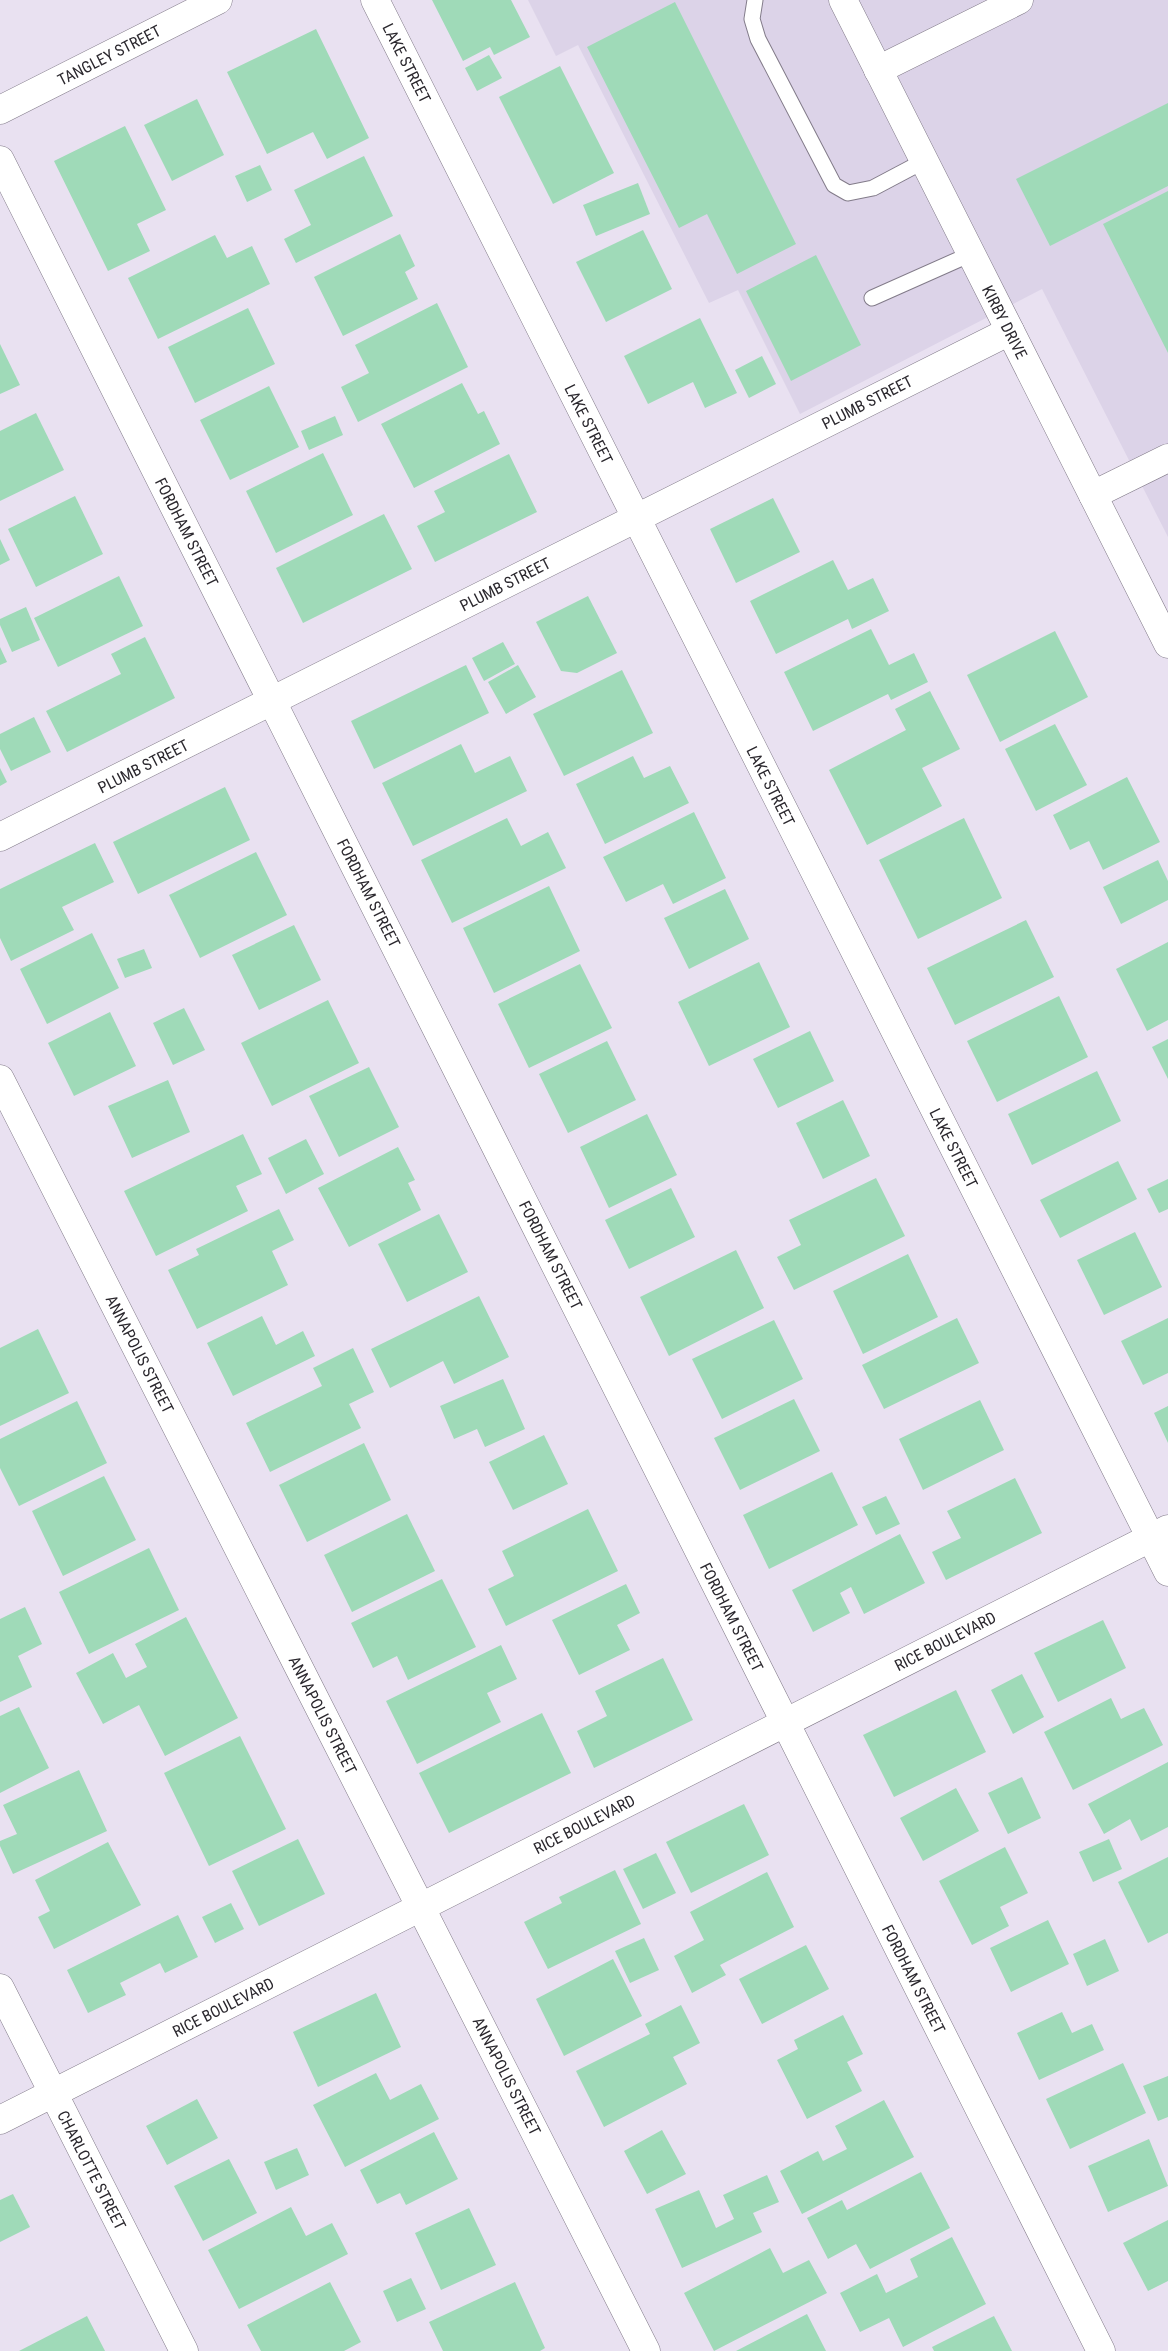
<svg xmlns="http://www.w3.org/2000/svg" width="1168" height="2351" font-family="'Roboto Condensed',sans-serif">
  <style>
    .built { fill: #dcd3e8 }
    .building { fill: #9fdab8 }
    .lines { fill: none; stroke-linecap: round; stroke-linejoin: round }
    .service-casing { stroke: #827b89; stroke-width: 17 }
    .minor-casing { stroke: #827b89; stroke-width: 29 }
    .secondary-casing { stroke: #827b89; stroke-width: 29 }
    .service { stroke: #fff; stroke-width: 15 }
    .minor { stroke: #fff; stroke-width: 28 }
    .secondary { stroke: #fff; stroke-width: 28 }
    .labels { text-anchor: middle; stroke-width: 4.5; stroke-linejoin: round; paint-order: stroke }
    .street-label { font-size: 16px; fill: #2b282e; stroke: #fff }
  </style>
  <rect width="100%" height="100%" fill="#e9e1f1"/>
  <!-- built -->
  <polygon class="built" points="528,0 1168,0 1168,537 1042,289 800,414 738,290 709,303 578,45 556,56"/>
  <!-- building -->
  <g class="building">
    <polygon points="432,0 511,0 530,37 494,55 490,47 463,61"/>
    <polygon points="675,2 796,244 737,274 707,214 679,228 587,47"/>
    <polygon points="316,29 369,138 327,159 313,132 267,154 227,72"/>
    <polygon points="489,55 502,78 477,91 465,68"/>
    <polygon points="560,66 614,173 553,204 499,97"/>
    <polygon points="197,99 224,155 172,181 144,125"/>
    <polygon points="1168,103 1168,186 1050,246 1016,179"/>
    <polygon points="125,126 166,210 137,224 150,251 108,271 54,161"/>
    <polygon points="364,156 393,216 296,263 284,239 311,225 294,190"/>
    <polygon points="260,165 272,190 247,202 235,176"/>
    <polygon points="638,183 650,214 596,236 583,205"/>
    <polygon points="1168,191 1168,353 1103,224"/>
    <polygon points="643,230 672,289 606,322 576,262"/>
    <polygon points="400,234 415,266 405,272 418,299 343,336 314,277"/>
    <polygon points="215,235 227,258 252,246 270,284 158,339 128,278"/>
    <polygon points="816,255 861,345 791,381 746,291"/>
    <polygon points="437,303 468,367 358,422 341,387 369,373 355,345"/>
    <polygon points="248,308 275,364 195,403 168,347"/>
    <polygon points="700,318 737,393 705,408 693,382 648,404 624,356"/>
    <polygon points="0,344 20,385 0,394"/>
    <polygon points="762,356 776,384 749,398 735,370"/>
    <polygon points="462,383 478,414 484,411 500,444 414,488 381,424"/>
    <polygon points="269,386 299,447 230,480 200,420"/>
    <polygon points="36,413 64,470 0,501 0,431"/>
    <polygon points="335,416 343,435 309,450 301,431"/>
    <polygon points="323,453 353,515 276,553 246,491"/>
    <polygon points="509,454 537,512 435,562 417,526 445,512 434,491"/>
    <polygon points="75,496 103,554 36,587 8,529"/>
    <polygon points="773,498 800,552 736,583 710,529"/>
    <polygon points="384,514 412,569 303,623 276,568"/>
    <polygon points="0,539 10,560 0,565"/>
    <polygon points="833,560 848,590 873,578 889,611 852,629 848,619 776,654 750,601"/>
    <polygon points="119,576 143,626 58,667 34,618"/>
    <polygon points="588,596 617,653 577,673 561,671 536,622"/>
    <polygon points="26,607 40,640 12,652 0,625 0,619"/>
    <polygon points="871,629 889,665 914,653 928,682 891,700 888,694 813,731 784,672"/>
    <polygon points="1055,631 1088,697 1000,742 967,675"/>
    <polygon points="145,637 175,698 67,752 46,711 121,674 111,654"/>
    <polygon points="503,642 515,664 484,681 472,658"/>
    <polygon points="0,647 7,662 0,665"/>
    <polygon points="466,665 489,713 374,769 351,721"/>
    <polygon points="518,665 536,697 506,714 488,682"/>
    <polygon points="622,670 653,733 564,776 533,714"/>
    <polygon points="930,691 960,749 922,768 942,806 867,845 829,770 906,730 895,709"/>
    <polygon points="34,717 51,752 11,771 0,749 0,734"/>
    <polygon points="1055,724 1087,785 1036,811 1005,749"/>
    <polygon points="461,744 475,773 510,756 527,791 413,846 382,783"/>
    <polygon points="633,756 644,778 670,766 689,803 605,844 576,784"/>
    <polygon points="0,768 7,782 0,786"/>
    <polygon points="1127,777 1160,842 1103,870 1089,841 1070,850 1053,815"/>
    <polygon points="225,787 250,840 138,894 113,842"/>
    <polygon points="694,812 726,878 673,904 663,884 626,902 603,857"/>
    <polygon points="507,818 521,846 548,832 566,868 452,923 421,860"/>
    <polygon points="964,818 1002,898 918,939 879,860"/>
    <polygon points="95,843 114,882 62,907 74,930 11,961 0,938 0,889"/>
    <polygon points="256,852 287,915 200,958 169,895"/>
    <polygon points="1158,860 1168,881 1168,900 1121,924 1103,887"/>
    <polygon points="549,886 580,951 494,993 463,928"/>
    <polygon points="725,889 749,939 689,969 664,918"/>
    <polygon points="1026,920 1054,977 955,1025 927,968"/>
    <polygon points="294,925 321,980 259,1010 232,955"/>
    <polygon points="92,933 119,988 47,1024 20,969"/>
    <polygon points="1168,942 1168,1020 1147,1031 1116,969"/>
    <polygon points="144,949 152,968 125,978 117,959"/>
    <polygon points="759,962 790,1027 709,1066 678,1002"/>
    <polygon points="580,964 612,1028 529,1068 498,1004"/>
    <polygon points="1059,996 1088,1057 997,1102 967,1041"/>
    <polygon points="328,1000 359,1063 272,1106 241,1043"/>
    <polygon points="184,1008 205,1050 173,1065 153,1023"/>
    <polygon points="110,1012 136,1066 74,1096 48,1043"/>
    <polygon points="810,1031 834,1081 778,1108 753,1059"/>
    <polygon points="1168,1039 1168,1079 1152,1047"/>
    <polygon points="607,1041 636,1100 568,1133 539,1074"/>
    <polygon points="369,1067 399,1127 339,1157 309,1096"/>
    <polygon points="1097,1071 1121,1121 1032,1165 1008,1114"/>
    <polygon points="168,1080 190,1132 132,1158 108,1106"/>
    <polygon points="843,1100 870,1156 823,1179 796,1123"/>
    <polygon points="647,1114 677,1175 609,1208 580,1147"/>
    <polygon points="243,1134 262,1174 236,1186 248,1211 156,1256 124,1191"/>
    <polygon points="306,1139 324,1174 286,1194 268,1158"/>
    <polygon points="398,1147 415,1180 408,1183 421,1210 349,1247 318,1188"/>
    <polygon points="1118,1161 1137,1199 1060,1238 1040,1200"/>
    <polygon points="876,1178 905,1236 794,1290 777,1257 801,1245 789,1220"/>
    <polygon points="1168,1179 1168,1209 1159,1213 1147,1189"/>
    <polygon points="671,1188 695,1237 629,1269 605,1220"/>
    <polygon points="279,1209 294,1240 272,1251 288,1285 197,1329 168,1270 199,1255 196,1249"/>
    <polygon points="439,1214 468,1272 407,1302 378,1244"/>
    <polygon points="1135,1232 1162,1287 1104,1315 1077,1260"/>
    <polygon points="736,1250 764,1308 669,1356 640,1297"/>
    <polygon points="908,1254 938,1317 863,1354 833,1291"/>
    <polygon points="479,1296 509,1357 454,1384 443,1361 390,1388 371,1349"/>
    <polygon points="262,1316 276,1345 303,1331 315,1356 233,1396 207,1343"/>
    <polygon points="957,1318 979,1363 884,1409 862,1365"/>
    <polygon points="1168,1318 1168,1373 1143,1385 1121,1341"/>
    <polygon points="774,1320 803,1379 722,1419 692,1359"/>
    <polygon points="38,1329 69,1393 0,1426 0,1348"/>
    <polygon points="353,1348 374,1392 349,1404 361,1428 270,1472 246,1423 322,1386 313,1368"/>
    <polygon points="503,1379 525,1429 485,1447 477,1429 454,1439 440,1406"/>
    <polygon points="794,1399 820,1451 740,1490 714,1438"/>
    <polygon points="980,1400 1004,1450 923,1490 899,1439"/>
    <polygon points="77,1401 107,1463 19,1506 0,1468 0,1439"/>
    <polygon points="1168,1406 1168,1443 1154,1413"/>
    <polygon points="544,1435 568,1484 513,1510 489,1462"/>
    <polygon points="364,1443 391,1500 307,1542 279,1485"/>
    <polygon points="832,1472 858,1525 769,1569 743,1515"/>
    <polygon points="104,1476 136,1540 63,1576 32,1511"/>
    <polygon points="1015,1478 1042,1533 946,1580 932,1552 961,1538 947,1511"/>
    <polygon points="886,1496 900,1524 876,1535 862,1507"/>
    <polygon points="588,1509 618,1571 506,1626 488,1589 514,1576 502,1551"/>
    <polygon points="407,1514 435,1571 352,1612 324,1555"/>
    <polygon points="900,1534 925,1583 864,1614 851,1587 840,1593 850,1613 813,1632 792,1590"/>
    <polygon points="149,1548 179,1610 89,1654 59,1592"/>
    <polygon points="442,1579 476,1647 408,1680 397,1656 373,1668 351,1623"/>
    <polygon points="626,1584 640,1613 617,1625 630,1650 579,1675 552,1620"/>
    <polygon points="25,1607 42,1644 18,1656 32,1687 0,1702 0,1619"/>
    <polygon points="186,1617 238,1718 165,1756 139,1705 103,1724 76,1673 113,1653 126,1678 147,1667 135,1644"/>
    <polygon points="1103,1620 1126,1668 1058,1702 1034,1653"/>
    <polygon points="501,1645 517,1679 487,1693 501,1722 417,1764 386,1701"/>
    <polygon points="663,1658 693,1720 594,1768 577,1731 607,1716 595,1691"/>
    <polygon points="1022,1674 1044,1717 1013,1734 991,1690"/>
    <polygon points="956,1690 986,1752 894,1797 863,1735"/>
    <polygon points="1111,1698 1121,1719 1144,1708 1163,1745 1073,1790 1044,1732"/>
    <polygon points="19,1707 49,1768 0,1793 0,1716"/>
    <polygon points="542,1713 571,1773 449,1833 419,1773"/>
    <polygon points="240,1736 286,1829 209,1866 164,1773"/>
    <polygon points="1168,1762 1168,1827 1141,1841 1130,1819 1104,1834 1088,1804"/>
    <polygon points="79,1770 107,1831 13,1874 0,1846 0,1841 17,1834 3,1805"/>
    <polygon points="1022,1777 1041,1818 1008,1834 988,1793"/>
    <polygon points="956,1788 979,1831 923,1861 900,1818"/>
    <polygon points="744,1804 769,1855 691,1893 666,1842"/>
    <polygon points="298,1839 325,1894 259,1926 232,1871"/>
    <polygon points="1109,1839 1122,1869 1093,1882 1079,1852"/>
    <polygon points="108,1842 141,1905 54,1949 38,1917 50,1911 35,1880"/>
    <polygon points="1005,1847 1028,1893 1000,1907 1009,1926 972,1945 939,1881"/>
    <polygon points="656,1853 676,1893 643,1909 623,1869"/>
    <polygon points="1168,1857 1168,1933 1148,1943 1118,1882"/>
    <polygon points="615,1870 641,1924 548,1969 524,1922 562,1903 559,1897"/>
    <polygon points="767,1872 794,1927 720,1965 726,1975 692,1993 674,1956 704,1940 690,1912"/>
    <polygon points="231,1903 244,1929 215,1943 202,1917"/>
    <polygon points="178,1915 198,1957 165,1973 160,1963 120,1983 126,1995 88,2013 67,1970"/>
    <polygon points="1048,1920 1069,1964 1011,1992 990,1948"/>
    <polygon points="644,1938 659,1970 630,1983 615,1951"/>
    <polygon points="1105,1939 1119,1971 1087,1986 1073,1954"/>
    <polygon points="806,1945 829,1989 762,2024 739,1979"/>
    <polygon points="613,1959 642,2016 564,2056 536,1999"/>
    <polygon points="376,1993 401,2047 318,2087 293,2032"/>
    <polygon points="681,2005 700,2043 673,2057 687,2084 604,2127 576,2071 650,2034 645,2024"/>
    <polygon points="1062,2012 1072,2033 1092,2024 1104,2050 1039,2080 1017,2033"/>
    <polygon points="843,2015 863,2054 847,2062 862,2091 807,2119 777,2060 798,2049 794,2040"/>
    <polygon points="1123,2063 1146,2113 1070,2149 1046,2099"/>
    <polygon points="376,2073 390,2100 421,2084 439,2119 345,2167 313,2105"/>
    <polygon points="1168,2076 1168,2117 1158,2121 1143,2086"/>
    <polygon points="197,2099 218,2138 167,2165 146,2126"/>
    <polygon points="884,2100 914,2157 802,2214 780,2171 818,2151 823,2161 847,2149 835,2126"/>
    <polygon points="662,2130 686,2174 647,2194 624,2151"/>
    <polygon points="434,2132 458,2179 406,2205 400,2193 377,2204 360,2170"/>
    <polygon points="1149,2139 1168,2186 1108,2212 1088,2166"/>
    <polygon points="297,2148 309,2175 276,2190 264,2162"/>
    <polygon points="229,2159 257,2213 203,2241 174,2186"/>
    <polygon points="921,2172 950,2228 870,2269 856,2244 828,2259 807,2218 842,2200 847,2210"/>
    <polygon points="767,2175 779,2202 753,2213 762,2232 682,2268 655,2209 699,2190 716,2228 734,2219 723,2195"/>
    <polygon points="13,2194 30,2227 0,2242 0,2200"/>
    <polygon points="291,2207 306,2236 332,2223 348,2254 239,2309 208,2250"/>
    <polygon points="469,2208 496,2265 441,2290 415,2233"/>
    <polygon points="1168,2220 1168,2281 1148,2291 1123,2243"/>
    <polygon points="952,2237 986,2304 903,2347 889,2318 860,2332 840,2293 877,2274 886,2293 918,2277 910,2259"/>
    <polygon points="770,2248 783,2273 809,2260 827,2293 714,2351 684,2293"/>
    <polygon points="411,2278 426,2309 397,2322 383,2291"/>
    <polygon points="330,2282 361,2342 344,2351 261,2351 247,2325"/>
    <polygon points="515,2282 545,2348 540,2351 443,2351 429,2322"/>
    <polygon points="807,2314 826,2351 736,2351"/>
    <polygon points="87,2316 105,2351 19,2351"/>
    <polygon points="994,2316 1012,2351 934,2351 932,2347"/>
  </g>
  <g class="lines">
    <!-- service casing -->
    <g class="service-casing">
      <g id="service">
        <polyline points="755,0 752,19 758,39 834,185 848,193 873,188 924,161"/>
        <polyline points="872,298 971,254"/>
      </g>
    </g>
    <!-- minor casing -->
    <g class="minor-casing">
      <g id="minor">
        <polyline points="375,0 1168,1572"/>
        <polyline points="878,70 1019,0"/>
        <polyline points="0,110 218,0"/>
        <polyline points="0,160 1101,2351"/>
        <polyline points="1093,495 1168,458"/>
        <polyline points="0,837 1010,331"/>
        <polyline points="0,1079 646,2351"/>
        <polyline points="0,1988 184,2351"/>
      </g>
    </g>
    <!-- secondary casing -->
    <g class="secondary-casing">
      <g id="secondary">
        <polyline points="843,0 1168,644"/>
        <polyline points="0,2120 1168,1529"/>
      </g>
    </g>
    <!-- service -->
    <use href="#service" class="service"/>
    <!-- minor -->
    <use href="#minor" class="minor"/>
    <!-- secondary -->
    <use href="#secondary" class="secondary"/>
  </g>
  <g class="labels">
    <!-- street labels -->
    <g class="street-label">
      <text transform="translate(109 55) rotate(-27)" y="6">TANGLEY STREET</text>
      <text transform="translate(407 63) rotate(63)" y="6">LAKE STREET</text>
      <text transform="translate(1005 322) rotate(63)" y="6">KIRBY DRIVE</text>
      <text transform="translate(867 402) rotate(-27)" y="6">PLUMB STREET</text>
      <text transform="translate(589 424) rotate(63)" y="6">LAKE STREET</text>
      <text transform="translate(187 532) rotate(63)" y="6">FORDHAM STREET</text>
      <text transform="translate(505 584) rotate(-27)" y="6">PLUMB STREET</text>
      <text transform="translate(143 766) rotate(-27)" y="6">PLUMB STREET</text>
      <text transform="translate(771 786) rotate(63)" y="6">LAKE STREET</text>
      <text transform="translate(369 893) rotate(63)" y="6">FORDHAM STREET</text>
      <text transform="translate(954 1148) rotate(63)" y="6">LAKE STREET</text>
      <text transform="translate(551 1255) rotate(63)" y="6">FORDHAM STREET</text>
      <text transform="translate(140 1354) rotate(63)" y="6">ANNAPOLIS STREET</text>
      <text transform="translate(732 1617) rotate(63)" y="6">FORDHAM STREET</text>
      <text transform="translate(945 1641) rotate(-27)" y="6">RICE BOULEVARD</text>
      <text transform="translate(323 1715) rotate(63)" y="6">ANNAPOLIS STREET</text>
      <text transform="translate(584 1824) rotate(-27)" y="6">RICE BOULEVARD</text>
      <text transform="translate(914 1979) rotate(63)" y="6">FORDHAM STREET</text>
      <text transform="translate(223 2007) rotate(-27)" y="6">RICE BOULEVARD</text>
      <text transform="translate(507 2076) rotate(63)" y="6">ANNAPOLIS STREET</text>
      <text transform="translate(92 2170) rotate(63)" y="6">CHARLOTTE STREET</text>
    </g>
  </g>
</svg>
